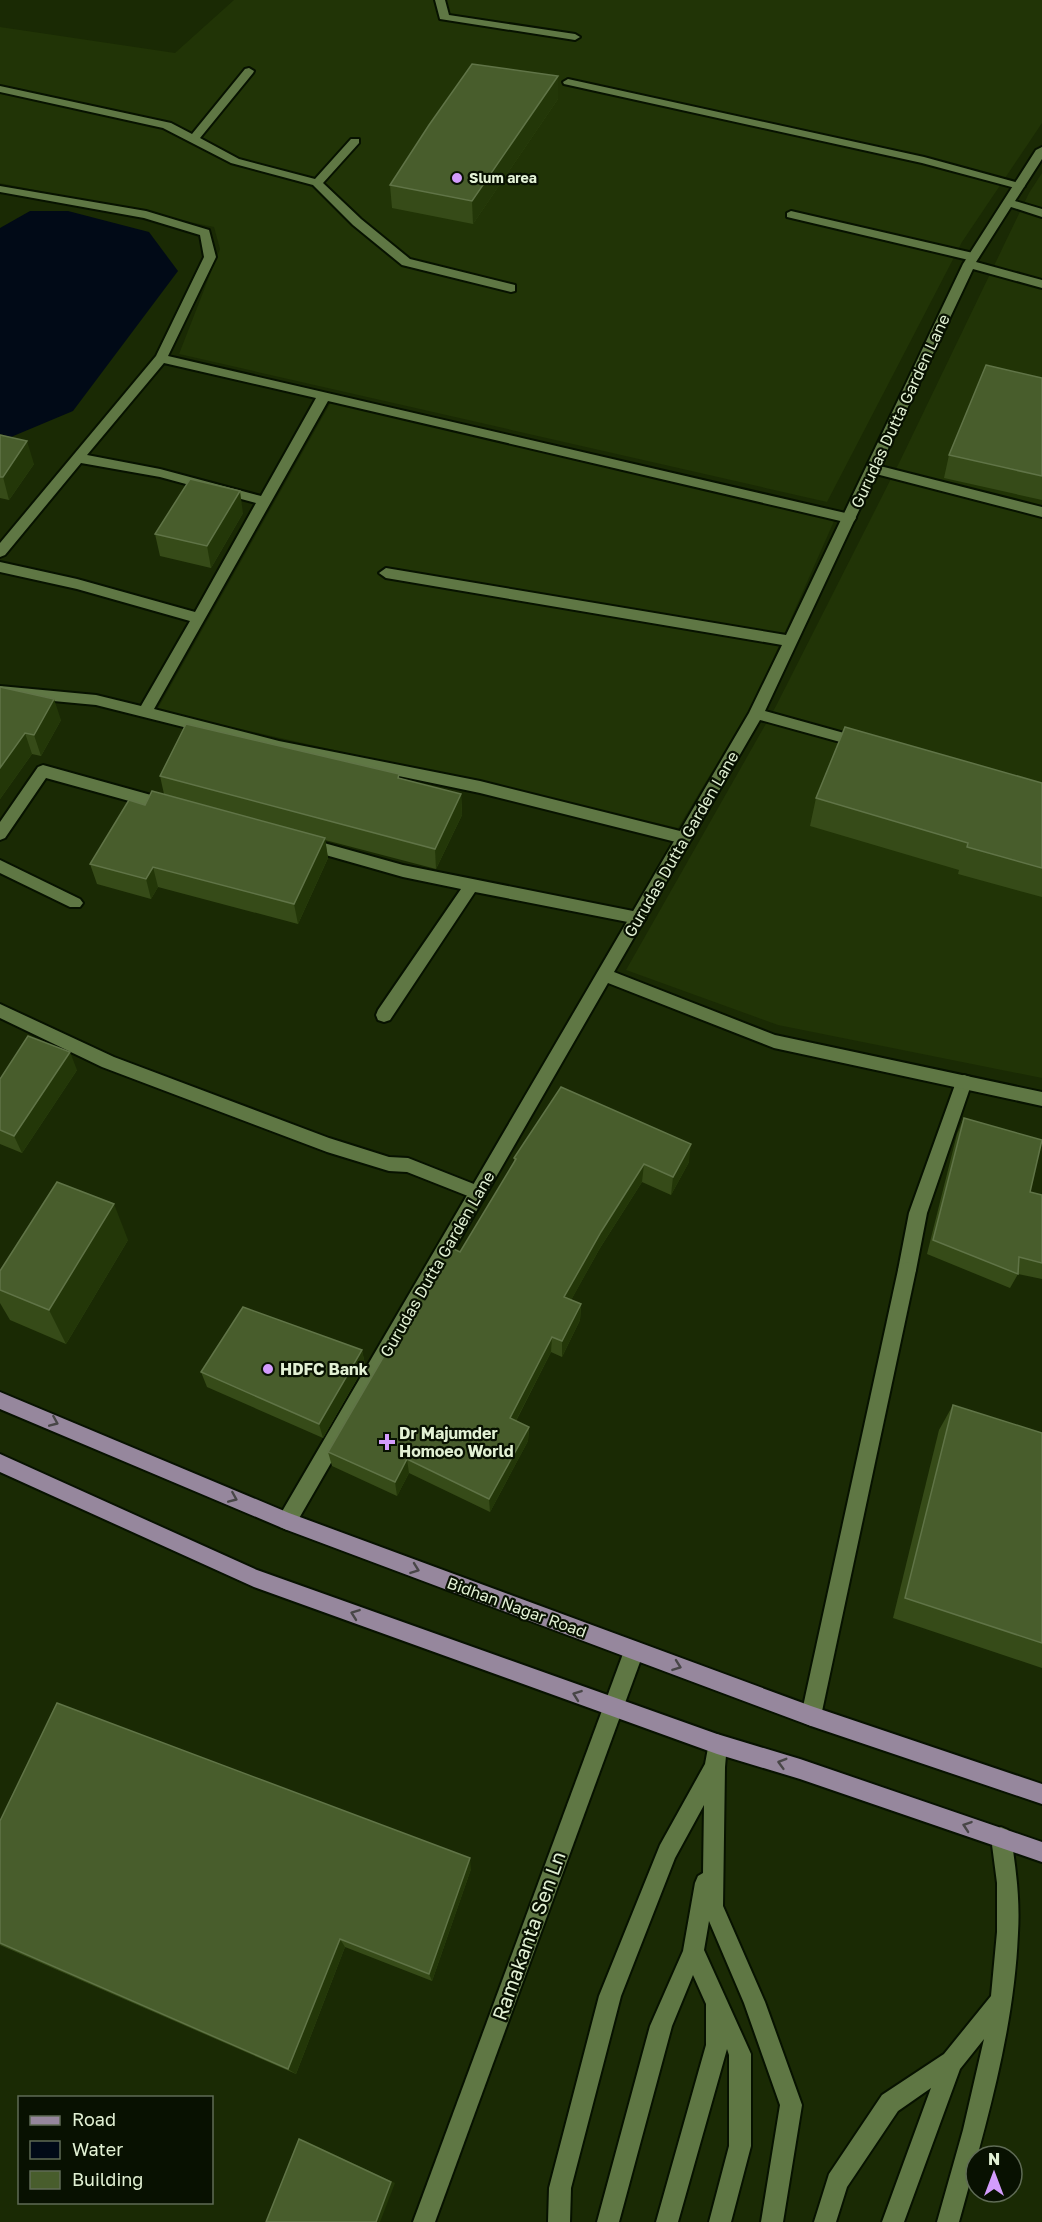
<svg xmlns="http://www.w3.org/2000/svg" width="1042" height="2222" font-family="'Golos Text',sans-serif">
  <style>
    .built { fill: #213406 }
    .water { fill: #010a17 }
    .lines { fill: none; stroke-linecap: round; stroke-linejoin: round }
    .service-casing { stroke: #071200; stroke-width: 4 }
    .minor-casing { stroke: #071200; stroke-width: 4 }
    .primary-casing { stroke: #071200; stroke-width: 4 }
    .service { fill: #5f7744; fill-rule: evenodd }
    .minor { fill: #5f7744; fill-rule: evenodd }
    .primary { fill: #96879d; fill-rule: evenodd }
    .wall { fill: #364b18 }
    .shaded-wall { fill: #233708 }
    .building { fill: #485d2c; stroke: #607447; stroke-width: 1.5 }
    .oneway { stroke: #484647 }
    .poi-dot { fill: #d39cfc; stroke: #081101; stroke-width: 2 }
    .labels { text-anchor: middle; stroke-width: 4.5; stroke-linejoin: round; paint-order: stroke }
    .far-poi-label { font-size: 14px; font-weight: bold; fill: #e2f1d4; stroke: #081101; text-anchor: start }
    .street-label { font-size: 16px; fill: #e2f1d4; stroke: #081101 }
    .poi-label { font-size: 16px; font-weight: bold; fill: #e2f1d4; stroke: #081101; text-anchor: start }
    .near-street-label { font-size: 20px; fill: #e2f1d4; stroke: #081101 }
  </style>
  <rect width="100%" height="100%" fill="#1a2a04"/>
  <!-- built -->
  <g class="built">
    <polygon points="234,0 1042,0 1042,123 962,242 827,502 179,354 220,249 214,227 0,183 0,27 175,53"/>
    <polygon points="1042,173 1042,1078 778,1025 626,970 776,706 900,461 1029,193"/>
    <polygon points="331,402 835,519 754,702 678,828 157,710"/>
  </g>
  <!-- water -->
  <polygon class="water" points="30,211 68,211 149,232 178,271 73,411 11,437 0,434 0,228"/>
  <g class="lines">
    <!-- service casing -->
    <g class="service-casing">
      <g id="service">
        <polygon points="435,0 445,0 449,15 575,34 580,37 575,40 440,19"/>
        <polygon points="249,68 254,71 253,73 200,138 239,159 315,179 351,139 359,139 359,143 323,183 361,219 410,259 515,285 515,291 511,292 402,265 353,225 313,185 231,163 163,128 0,92 0,86 171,123 192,134 245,69"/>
        <polygon points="568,79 924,157 1023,184 1025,186 1019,189 922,163 564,84 563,82"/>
        <path d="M 0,186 L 146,211 L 209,230 L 216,257 L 168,356 L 854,515 L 856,518 L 854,521 L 849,523 L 328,401 L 154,709 L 279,741 L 480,781 L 684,832 L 689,834 L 692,838 L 689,842 L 684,844 L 480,793 L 279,751 L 96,705 L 0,696 L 0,686 L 96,695 L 141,706 L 190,621 L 77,589 L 0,572 L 0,562 L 77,579 L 195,612 L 256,503 L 160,477 L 81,463 L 5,555 L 0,557 L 0,543 L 156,356 L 204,257 L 200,235 L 144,218 L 0,192 ZM 164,363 L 316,398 L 261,496 L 160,469 L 87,455 Z"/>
        <polygon points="791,211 973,253 979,257 973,261 787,217 787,213"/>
        <polygon points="43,765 169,800 174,802 176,806 174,810 169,812 46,778 5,838 0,840 0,822 38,767"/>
        <polygon points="306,838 403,865 638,912 643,914 646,918 643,922 638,924 475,892 390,1020 384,1022 378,1020 376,1015 378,1010 461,889 403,877 301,848 298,844 301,840"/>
        <polygon points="0,860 80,899 83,903 80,907 70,907 0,873"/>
        <polygon points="0,1004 114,1057 329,1138 389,1157 408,1158 484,1188 486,1193 484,1198 478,1200 407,1172 389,1171 327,1152 102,1067 0,1018"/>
        <polygon points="964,1075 970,1077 972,1082 927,1213 916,1270 913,1276 907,1278 901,1276 898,1270 909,1213 956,1082 958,1077"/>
        <polygon points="717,1734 724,1737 727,1744 725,1767 723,1906 765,2002 802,2105 783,2222 761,2222 780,2105 744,2003 709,1921 704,1950 751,2054 751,2146 731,2222 709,2222 729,2146 729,2055 727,2049 678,2222 656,2222 706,2045 706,2004 693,1975 672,2026 619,2222 597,2222 650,2026 683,1951 695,1883 698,1876 703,1873 704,1805 675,1858 621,1996 571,2188 570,2222 548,2222 549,2188 599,1996 660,1845 705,1764 710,1737"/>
        <path d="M 1001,1827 L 1008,1830 L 1011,1837 C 1016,1869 1020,1900 1018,1933 C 1014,2032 985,2128 959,2222 L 937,2222 L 963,2130 L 984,2039 L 960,2069 L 904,2222 L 882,2222 L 931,2088 L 898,2111 L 847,2187 L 836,2222 L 814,2222 L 829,2174 L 882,2095 L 944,2054 L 991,1996 L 997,1932 L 997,1883 L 991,1837 L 994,1830 Z"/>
      </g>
    </g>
    <!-- minor casing -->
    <g class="minor-casing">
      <g id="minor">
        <polygon points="1042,147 1042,159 1015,201 1042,209 1042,217 1011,207 976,262 1042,280 1042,288 973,269 880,466 1042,507 1042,517 876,474 765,711 862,738 867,739 869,743 867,747 862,748 760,720 614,972 775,1035 1042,1092 1042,1106 774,1048 608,983 294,1527 287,1530 280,1527 278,1521 280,1515 749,713 782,645 386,578 379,573 386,568 786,635 963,264 1036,150"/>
        <polygon points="907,1262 913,1264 916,1270 821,1716 818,1723 811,1726 804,1723 801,1716 898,1270 901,1264"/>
        <polygon points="634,1641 641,1644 644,1651 435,2222 413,2222 624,1651 627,1644"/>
      </g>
    </g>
    <!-- primary casing -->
    <g class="primary-casing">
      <g id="primary">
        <polygon points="0,1392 289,1513 811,1706 1042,1784 1042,1804 811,1726 287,1530 0,1409"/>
        <polygon points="0,1454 257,1570 717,1734 800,1759 1042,1842 1042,1862 800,1779 717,1754 254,1587 0,1472"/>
      </g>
    </g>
    <!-- service -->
    <use href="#service" class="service"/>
    <!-- minor -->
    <use href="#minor" class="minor"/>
    <!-- primary -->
    <use href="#primary" class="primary"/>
  </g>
  <!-- wall -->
  <g class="wall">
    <polygon points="558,76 558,99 473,224 392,208 390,185"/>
    <polygon points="1042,378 1042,500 944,478 949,455"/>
    <polygon points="0,435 34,464 9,500 0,498"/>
    <polygon points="243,513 211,568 160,556 155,534"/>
    <polygon points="0,687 61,720 41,756 32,754 0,799"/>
    <polygon points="399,774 399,778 461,794 462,815 436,869 325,840 328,858 298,924 158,887 151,899 97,884 90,864 145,805 164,794 160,776"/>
    <polygon points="1042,783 1042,897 958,874 959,870 810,826 816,798"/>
    <polygon points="77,1070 22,1153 0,1144 0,1079"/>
    <polygon points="964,1118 1030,1192 1042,1195 1042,1279 1018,1274 1010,1288 927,1254 957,1134"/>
    <polygon points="514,1158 689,1162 671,1195 642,1182 600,1248 571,1300 581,1304 580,1320 562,1357 551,1352 516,1421 529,1427 528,1441 490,1512 409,1473 397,1496 332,1466 328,1452 460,1252 514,1162"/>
    <polygon points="128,1240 66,1344 10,1320 0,1303 0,1271"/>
    <polygon points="362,1350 365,1365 323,1438 207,1387 201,1372"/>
    <polygon points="953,1405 1042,1433 1042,1668 893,1618 939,1430"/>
    <polygon points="0,1821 471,1869 432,1981 345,1947 296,2074 0,1945"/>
  </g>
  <!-- shaded-wall -->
  <g class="shaded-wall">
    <polygon points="558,76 558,99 473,224 472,201"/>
    <polygon points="27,441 34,464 9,500 3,477"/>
    <polygon points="240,491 243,513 211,568 207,546"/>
    <polygon points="54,699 61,720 41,756 34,735"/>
    <polygon points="25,733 32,754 0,799 0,768"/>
    <polygon points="461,794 462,815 436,869 435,849"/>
    <polygon points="325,838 328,858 298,924 294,904"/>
    <polygon points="153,867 158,887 151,899 146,879"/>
    <polygon points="70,1052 77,1070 22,1153 14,1136"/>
    <polygon points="691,1144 689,1162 671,1195 673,1177"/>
    <polygon points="644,1164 642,1182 600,1248 564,1313 564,1297 601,1232"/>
    <polygon points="114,1204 128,1240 66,1344 49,1310"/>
    <polygon points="581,1304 580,1320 562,1357 562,1341"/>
    <polygon points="552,1337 551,1352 510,1432 510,1418"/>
    <polygon points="362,1350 365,1365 323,1438 319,1424"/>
    <polygon points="529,1427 528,1441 490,1512 489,1499"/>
    <polygon points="407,1459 409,1473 397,1496 395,1482"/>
    <polygon points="470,1858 471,1869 432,1981 429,1974"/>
    <polygon points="340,1939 345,1947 296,2074 288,2069"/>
    <polygon points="299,2139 306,2141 395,2183 380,2222 376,2222"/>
  </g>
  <!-- building -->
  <g class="building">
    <polygon points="472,64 558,76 472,201 390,185 429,125"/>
    <polygon points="986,365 1042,378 1042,476 949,455"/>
    <polygon points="0,435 27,441 3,477 0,477"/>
    <polygon points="190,479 240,491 207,546 155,534"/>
    <polygon points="0,687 54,699 34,735 25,733 0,768"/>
    <polygon points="186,724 399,774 398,778 461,794 435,849 160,776"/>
    <polygon points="845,727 1042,783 1042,868 967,847 968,843 816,798"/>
    <polygon points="152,791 325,838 294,904 153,867 146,879 90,864 129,800 145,805"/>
    <polygon points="28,1036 70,1052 14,1136 0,1130 0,1079"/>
    <polygon points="561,1087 691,1144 673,1177 644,1164 601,1232 564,1297 581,1304 562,1341 552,1337 510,1418 529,1427 489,1499 407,1459 395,1482 328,1452 448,1246 460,1252 516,1159 514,1158"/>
    <polygon points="964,1118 1042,1140 1030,1192 1042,1195 1042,1263 1019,1257 1018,1274 933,1240"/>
    <polygon points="57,1182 114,1204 49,1310 0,1290 0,1271"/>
    <polygon points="243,1307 362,1350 319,1424 201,1372"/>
    <polygon points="953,1405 1042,1433 1042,1643 905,1598"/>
    <polygon points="57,1703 470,1858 429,1974 340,1939 288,2069 0,1943 0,1821"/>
    <polygon points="299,2139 391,2182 376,2222 266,2222"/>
  </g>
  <!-- one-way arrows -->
  <defs><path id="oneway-chevron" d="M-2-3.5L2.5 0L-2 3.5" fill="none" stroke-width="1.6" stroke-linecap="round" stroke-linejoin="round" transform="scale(1.5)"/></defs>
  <g class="oneway">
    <use href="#oneway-chevron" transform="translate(54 1422) rotate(23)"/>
    <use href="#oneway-chevron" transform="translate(233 1498) rotate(23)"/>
    <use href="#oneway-chevron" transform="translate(415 1569) rotate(20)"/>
    <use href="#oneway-chevron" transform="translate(355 1614) rotate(-160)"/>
    <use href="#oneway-chevron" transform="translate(677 1666) rotate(20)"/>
    <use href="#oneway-chevron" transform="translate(577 1695) rotate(-160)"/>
    <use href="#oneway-chevron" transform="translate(782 1763) rotate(-164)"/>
    <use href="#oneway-chevron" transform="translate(967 1826) rotate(-161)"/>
  </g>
  <!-- markers -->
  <g class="poi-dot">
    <circle cx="457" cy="178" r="6"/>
    <circle cx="268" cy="1369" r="6"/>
    <path d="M384 1433h6v6h6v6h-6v6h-6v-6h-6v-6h6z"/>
  </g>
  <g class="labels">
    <!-- far-poi labels -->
    <g class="far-poi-label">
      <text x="469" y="183">Slum area</text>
    </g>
    <!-- street labels -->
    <g class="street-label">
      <text transform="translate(900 411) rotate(-65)" y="6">Gurudas Dutta Garden Lane</text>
      <text transform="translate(681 844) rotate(-60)" y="6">Gurudas Dutta Garden Lane</text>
      <text transform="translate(437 1264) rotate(-60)" y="6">Gurudas Dutta Garden Lane</text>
      <text transform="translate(517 1607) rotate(20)" y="6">Bidhan Nagar Road</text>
    </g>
    <!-- poi labels -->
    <g class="poi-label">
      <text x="280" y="1375">HDFC Bank</text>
      <text x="399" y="1439">Dr Majumder<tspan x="399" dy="18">Homoeo World</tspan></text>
    </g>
    <!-- near-street labels -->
    <g class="near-street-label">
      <text transform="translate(529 1936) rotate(-70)" y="7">Ramakanta Sen Ln</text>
    </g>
  </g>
  <!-- legend -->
  <rect x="18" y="2096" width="195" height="108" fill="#081101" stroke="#5f6b55" stroke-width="1.5"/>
  <rect x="30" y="2116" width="30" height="9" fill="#96879d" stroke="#5f6b55" stroke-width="1.5"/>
  <text x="72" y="2126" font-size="18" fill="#e2f1d4">Road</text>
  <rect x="30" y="2141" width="30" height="18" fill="#010a17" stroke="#5f6b55" stroke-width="1.5"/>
  <text x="72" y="2156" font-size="18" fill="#e2f1d4">Water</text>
  <rect x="30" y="2171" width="30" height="18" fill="#485d2c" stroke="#5f6b55" stroke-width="1.5"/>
  <text x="72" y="2186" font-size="18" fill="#e2f1d4">Building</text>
  <!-- north arrow -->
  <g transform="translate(994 2174)"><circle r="28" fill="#081101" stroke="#5f6b55" stroke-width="1.5"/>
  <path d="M0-4.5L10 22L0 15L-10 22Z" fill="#d39cfc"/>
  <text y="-9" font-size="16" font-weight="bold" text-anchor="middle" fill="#e2f1d4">N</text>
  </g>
</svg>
